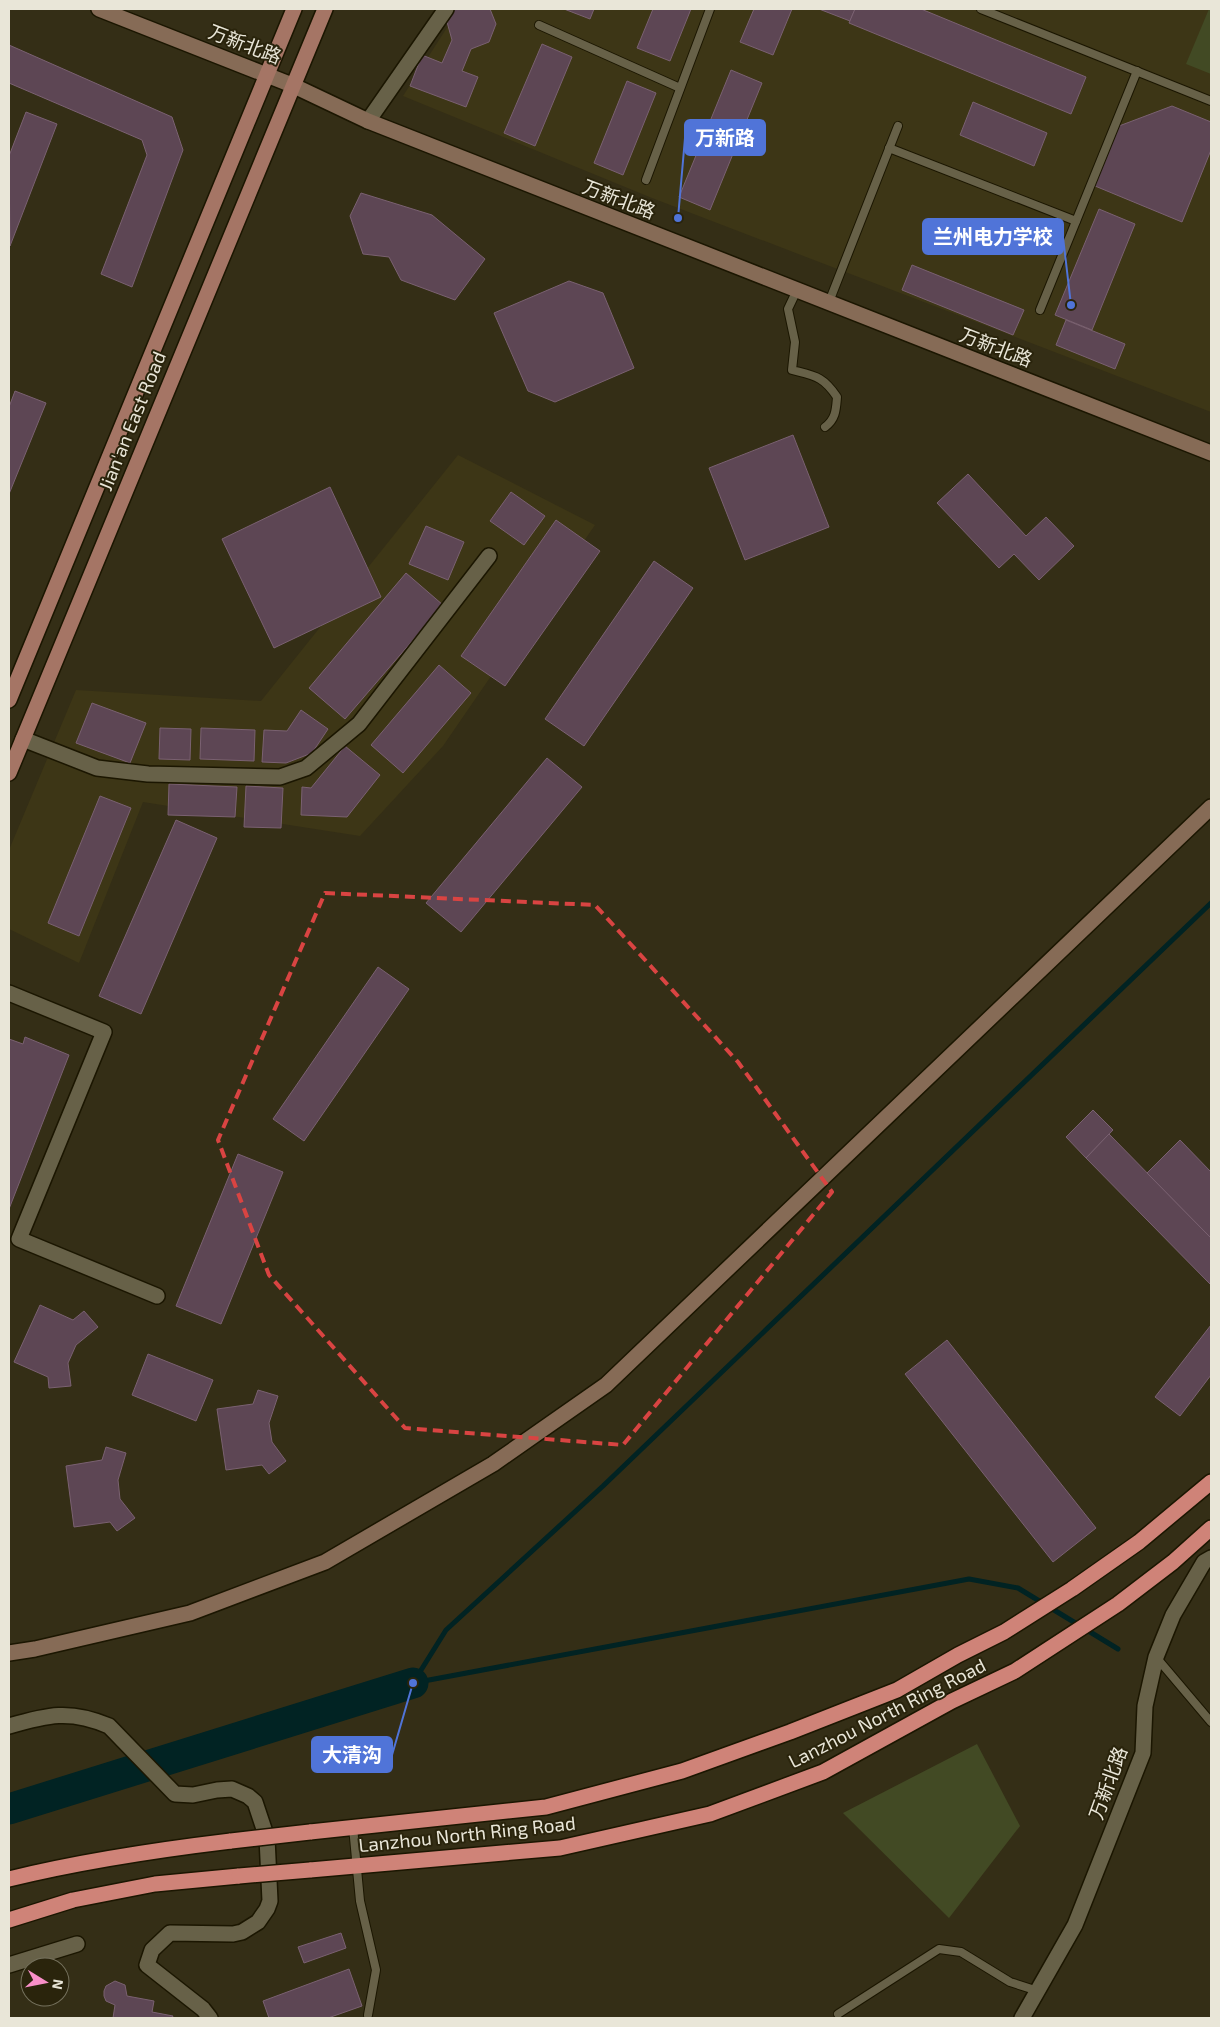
<svg xmlns="http://www.w3.org/2000/svg" width="1220" height="2027" font-family="'Exo 2','Noto Sans SC',sans-serif">
  <style>
    .built { fill: #3d3616 }
    .green { fill: #424a24 }
    .lines { fill: none; stroke-linecap: round; stroke-linejoin: round }
    .stream { stroke: #012323; stroke-width: 5 }
    .river { stroke: #012323; stroke-width: 31 }
    .building { fill: #5d4654; stroke: #7a6171 }
    .lane-casing { stroke: #1b1601; stroke-width: 10 }
    .street-casing { stroke: #1b1601; stroke-width: 18 }
    .secondary-casing { stroke: #1b1601; stroke-width: 18 }
    .primary-casing { stroke: #1b1601; stroke-width: 18 }
    .highway-casing { stroke: #1b1601; stroke-width: 18 }
    .lane { stroke: #676148; stroke-width: 8 }
    .street { stroke: #676148; stroke-width: 15 }
    .secondary { stroke: #866b56; stroke-width: 15 }
    .primary { stroke: #a57565; stroke-width: 15 }
    .highway { stroke: #cf8378; stroke-width: 15 }
    .highway-bridge-casing { stroke: #1b1601; stroke-width: 18; stroke-linecap: butt }
    .highway-bridge { stroke: #cf8378; stroke-width: 15 }
    .marked { fill: none; stroke: #d94442; stroke-width: 4; stroke-dasharray: 10 6; stroke-linejoin: round }
    .labels { text-anchor: middle; stroke-width: 4; stroke-linejoin: round; paint-order: stroke }
    .street-label { font-size: 19px; fill: #e9e6d8; stroke: #2a240c }
    .leader { fill: none; stroke: #5074d8; stroke-width: 2 }
    .callout-dot { fill: #5074d8; stroke: #2a240c; stroke-width: 2 }
    .callout { fill: #5074d8; stroke: #5074d8; stroke-width: 2 }
    .callout-label { font-size: 20px; text-anchor: middle; font-weight: bold; fill: #fff }
  </style>
  <rect width="100%" height="100%" fill="#342e16"/>
  <!-- built -->
  <g class="built">
    <polygon points="459,9 1211,9 1211,412 652,198 403,96"/>
    <polygon points="458,455 595,525 443,746 360,836 143,802 79,963 9,929 9,850 76,690 261,701"/>
  </g>
  <!-- green -->
  <g class="green">
    <polygon points="1209,9 1211,9 1211,74 1186,64"/>
    <polygon points="977,1744 1020,1826 949,1918 843,1813"/>
  </g>
  <g class="lines">
    <!-- stream -->
    <g class="stream">
      <polyline points="413,1683 446,1630 603,1486 1211,903"/>
      <polyline points="413,1683 969,1579 1018,1588 1118,1649"/>
    </g>
    <!-- river -->
    <polyline class="river" points="9,1809 413,1683"/>
  </g>
  <!-- building -->
  <g class="building">
    <polygon points="453,9 490,9 496,24 489,42 471,49 462,71 478,77 466,107 410,86 422,55 442,63 452,40 447,22"/>
    <polygon points="564,9 594,9 590,19"/>
    <polygon points="653,9 691,9 670,61 637,48"/>
    <polygon points="754,9 792,9 773,55 740,42"/>
    <polygon points="819,9 855,9 850,21"/>
    <polygon points="855,9 921,9 1086,77 1071,114 849,23"/>
    <polygon points="542,44 572,57 535,146 504,133"/>
    <polygon points="9,45 172,117 183,150 132,287 101,274 147,155 142,140 9,83"/>
    <polygon points="731,70 762,83 710,210 679,197"/>
    <polygon points="627,81 656,93 623,175 594,163"/>
    <polygon points="973,102 1047,133 1034,166 960,135"/>
    <polygon points="1172,106 1211,122 1211,150 1182,222 1095,186 1119,126"/>
    <polygon points="26,112 57,124 10,246 9,156"/>
    <polygon points="361,193 432,215 485,259 455,300 401,280 389,257 363,254 350,216"/>
    <polygon points="1099,209 1135,224 1092,330 1055,315"/>
    <polygon points="912,265 1024,310 1013,335 902,290"/>
    <polygon points="569,281 603,293 634,368 555,402 528,391 494,313"/>
    <polygon points="1066,320 1125,344 1115,369 1056,345"/>
    <polygon points="15,391 46,403 9,494 9,407"/>
    <polygon points="793,435 829,527 745,560 709,468"/>
    <polygon points="968,474 1026,536 1046,517 1074,546 1039,580 1014,554 999,568 937,503"/>
    <polygon points="330,487 381,597 274,648 222,539"/>
    <polygon points="511,492 545,516 524,545 490,521"/>
    <polygon points="556,520 600,551 505,686 461,656"/>
    <polygon points="426,526 464,542 448,580 409,564"/>
    <polygon points="654,561 693,588 584,746 545,719"/>
    <polygon points="406,573 443,605 345,719 309,688"/>
    <polygon points="439,665 471,693 403,773 371,745"/>
    <polygon points="92,703 146,723 130,763 76,743"/>
    <polygon points="301,710 328,729 312,753 286,763 262,762 264,730 287,731"/>
    <polygon points="160,728 191,729 190,760 159,759"/>
    <polygon points="201,728 255,730 254,761 200,759"/>
    <polygon points="345,746 380,775 347,817 301,815 302,787 311,788"/>
    <polygon points="547,758 582,787 461,932 426,903"/>
    <polygon points="169,784 237,787 235,817 168,815"/>
    <polygon points="246,786 283,788 281,828 244,827"/>
    <polygon points="100,796 131,808 79,936 48,923"/>
    <polygon points="176,820 217,838 141,1014 99,996"/>
    <polygon points="378,967 409,989 304,1141 273,1119"/>
    <polygon points="25,1037 69,1055 9,1209 9,1039 23,1044"/>
    <polygon points="1093,1110 1113,1130 1086,1158 1066,1137"/>
    <polygon points="1109,1134 1211,1238 1211,1285 1086,1158"/>
    <polygon points="1180,1140 1211,1172 1211,1238 1147,1173"/>
    <polygon points="238,1154 283,1172 221,1324 176,1306"/>
    <polygon points="40,1305 73,1320 84,1311 98,1327 76,1345 68,1363 71,1386 49,1388 48,1377 14,1362"/>
    <polygon points="1211,1325 1211,1375 1180,1416 1155,1397"/>
    <polygon points="947,1340 1096,1528 1053,1562 905,1374"/>
    <polygon points="148,1354 213,1380 196,1421 132,1395"/>
    <polygon points="258,1390 278,1396 269,1423 272,1442 286,1461 269,1474 262,1465 226,1470 217,1409 253,1404"/>
    <polygon points="106,1447 126,1453 118,1480 120,1499 135,1518 117,1531 110,1522 74,1527 66,1466 102,1460"/>
    <polygon points="341,1933 346,1948 304,1963 298,1947"/>
    <polygon points="349,1969 362,2006 328,2018 269,2018 263,2001"/>
    <polygon points="115,1981 125,1985 127,1996 154,2001 152,2012 173,2016 172,2018 113,2018 115,2005 106,2001 104,1996 104,1991 106,1986"/>
  </g>
  <g class="lines">
    <!-- lane casing -->
    <g class="lane-casing">
      <g id="lane">
        <polyline points="981,9 1211,101"/>
        <polyline points="539,25 680,88"/>
        <polyline points="889,148 1076,221"/>
        <polyline points="646,180 710,9"/>
        <path d="M 797,290 L 788,309 L 795,342 L 792,370 C 815,376 823,376 837,397 C 836,409 836,419 825,427"/>
        <polyline points="829,302 898,126"/>
        <polyline points="1040,310 1137,71"/>
        <polyline points="1156,1657 1211,1722"/>
        <polyline points="353,1827 360,1901 376,1970 368,2015"/>
        <polyline points="838,2014 939,1949 961,1952 1010,1982 1038,1991"/>
      </g>
    </g>
    <!-- street casing -->
    <g class="street-casing">
      <g id="street">
        <polyline points="368,121 446,9"/>
        <polyline points="23,739 97,768 148,774 280,777 306,768 359,724 489,556"/>
        <polyline points="9,993 104,1032 19,1239 157,1296"/>
        <path d="M 9,1726 C 47,1715 70,1709 109,1726 L 175,1794 L 193,1795 L 217,1790 L 232,1789 L 248,1796 L 255,1802 L 267,1838 L 270,1901 L 267,1909 L 258,1922 L 242,1932 L 233,1934 L 170,1933 L 152,1950 L 147,1965 L 203,2009 L 210,2018"/>
        <polyline points="9,1965 77,1944"/>
        <polyline points="1022,2018 1075,1925 1143,1753 1145,1706 1156,1657 1173,1615 1204,1562 1211,1558"/>
      </g>
    </g>
    <!-- secondary casing -->
    <g class="secondary-casing">
      <g id="secondary">
        <polyline points="99,9 292,85 368,121 1211,453"/>
        <polyline points="9,1653 35,1649 190,1613 325,1562 493,1464 606,1385 1211,807"/>
      </g>
    </g>
    <!-- primary casing -->
    <g class="primary-casing">
      <g id="primary">
        <polyline points="9,700 294,9"/>
        <polyline points="9,773 325,9"/>
      </g>
    </g>
    <!-- highway casing -->
    <g class="highway-casing">
      <g id="highway">
        <polyline points="310,1832 546,1807 682,1771 790,1732 897,1690 958,1655 1004,1632 1072,1589 1139,1542 1211,1482"/>
        <polyline points="310,1870 560,1848 710,1814 823,1772 952,1701 1015,1671 1118,1604 1173,1562 1211,1528"/>
        <path d="M 9,1879 C 82,1861 156,1850 231,1841"/>
        <polyline points="9,1920 73,1900 155,1884 239,1876"/>
      </g>
    </g>
    <!-- lane -->
    <use href="#lane" class="lane"/>
    <!-- street -->
    <use href="#street" class="street"/>
    <!-- secondary -->
    <use href="#secondary" class="secondary"/>
    <!-- primary -->
    <use href="#primary" class="primary"/>
    <!-- highway -->
    <use href="#highway" class="highway"/>
    <!-- highway-bridge casing -->
    <g class="highway-bridge-casing">
      <g id="highway-bridge">
        <polyline points="231,1841 310,1832"/>
        <polyline points="239,1876 310,1870"/>
      </g>
    </g>
    <!-- highway-bridge -->
    <use href="#highway-bridge" class="highway-bridge"/>
  </g>
  <!-- marked area -->
  <path class="marked" d="M 325,893 L 595,905 L 738,1062 L 832,1192 L 623,1445 L 405,1428 L 269,1275 L 218,1140 Z"/>
  <g class="labels">
    <!-- street labels -->
    <g class="street-label">
      <text transform="translate(245 44) rotate(21)" y="7">万新北路</text>
      <text transform="translate(619 199) rotate(21)" y="7">万新北路</text>
      <text transform="translate(996 347) rotate(21)" y="7">万新北路</text>
      <text transform="translate(132 421) rotate(-68)" y="7">Jian'an East Road</text>
      <text transform="translate(887 1713) rotate(-27)" y="7">Lanzhou North Ring Road</text>
      <text transform="translate(1108 1783) rotate(-70)" y="7">万新北路</text>
      <text transform="translate(467 1834) rotate(-6)" y="7">Lanzhou North Ring Road</text>
    </g>
  </g>
  <!-- callouts -->
  <path class="leader" d="M678 218L685 138M1071 305L1063 237M413 1683L392 1755"/>
  <g class="callout-dot">
    <circle cx="678" cy="218" r="5"/>
    <circle cx="1071" cy="305" r="5"/>
    <circle cx="413" cy="1683" r="5"/>
  </g>
  <g class="callout">
    <rect x="685" y="120" width="80" height="35" rx="5"/>
    <rect x="923" y="219" width="140" height="35" rx="5"/>
    <rect x="312" y="1737" width="80" height="35" rx="5"/>
  </g>
  <g class="callout-label">
    <text x="725" y="145">万新路</text>
    <text x="993" y="244">兰州电力学校</text>
    <text x="352" y="1762">大清沟</text>
  </g>
  <!-- border -->
  <rect width="1220" height="2027" fill="none" stroke="#e9e6d8" stroke-width="20"/>
  <!-- north arrow -->
  <g transform="translate(45 1982) rotate(100)"><circle r="24" fill="#2a240c" stroke="#76725e"/>
  <path d="M0-4L9 19L0 12L-9 19Z" fill="#f98fc9"/>
  <text y="-8" font-size="14" font-weight="bold" text-anchor="middle" fill="#e9e6d8">N</text>
  </g>
</svg>
